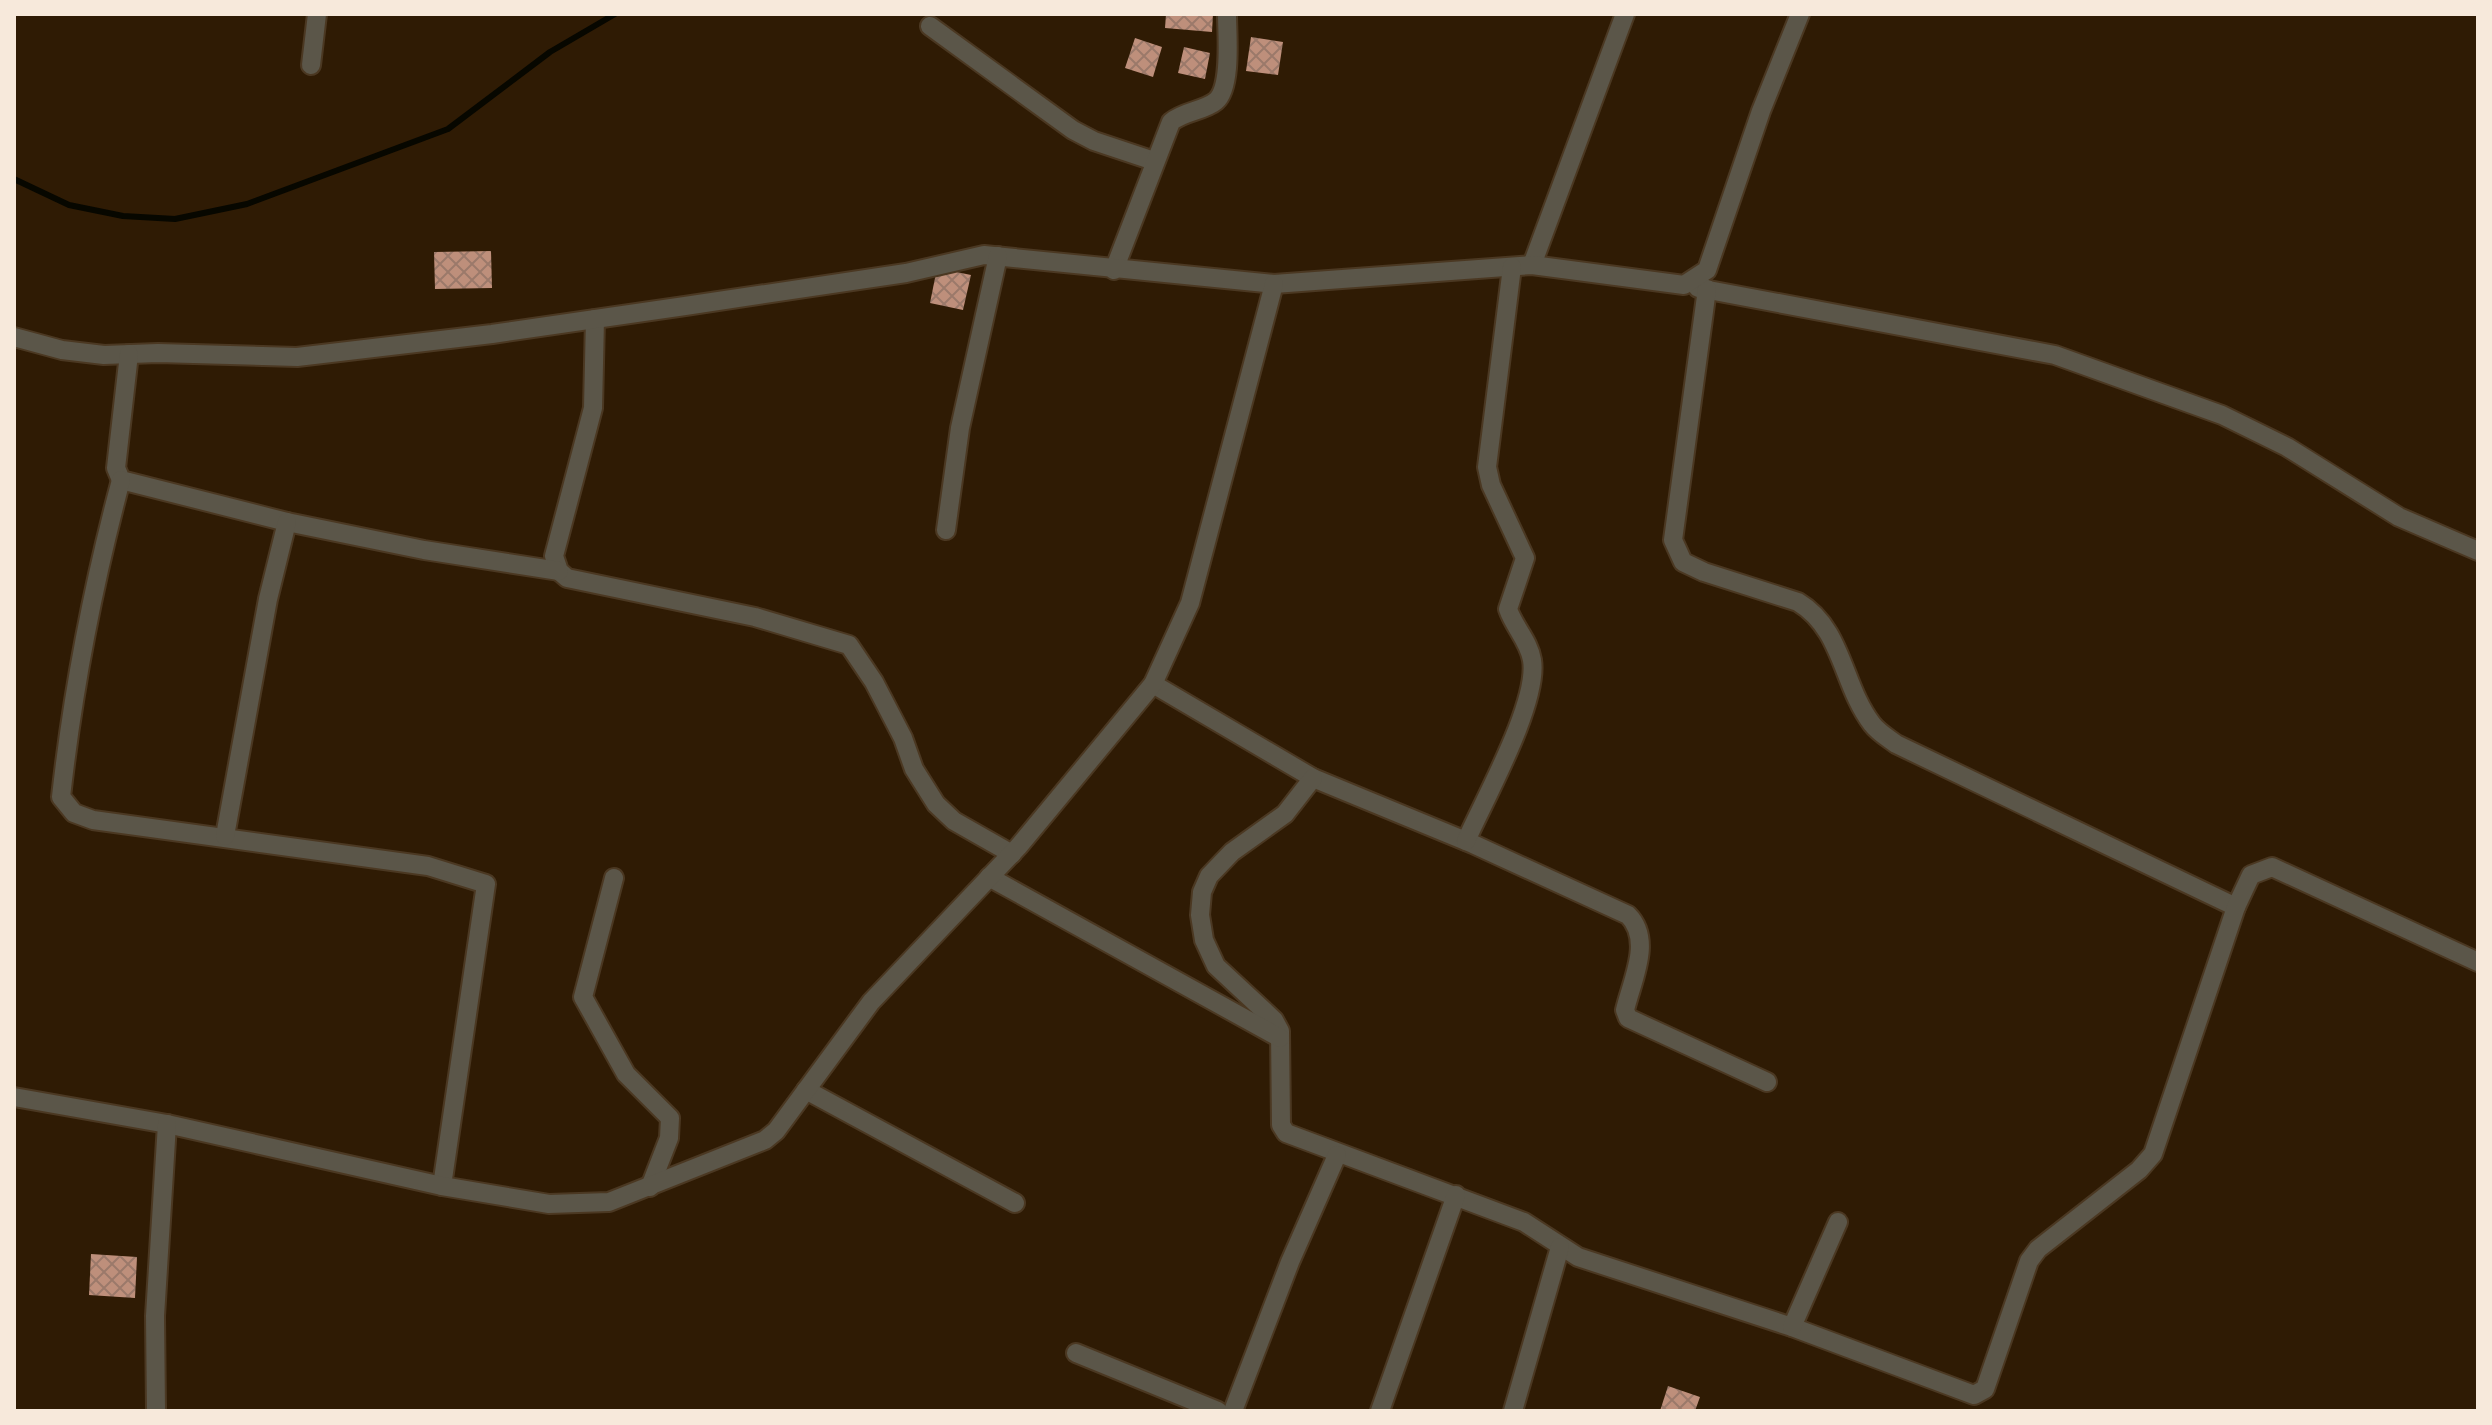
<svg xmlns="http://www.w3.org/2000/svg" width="2492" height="1425" font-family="'PT Sans Narrow',sans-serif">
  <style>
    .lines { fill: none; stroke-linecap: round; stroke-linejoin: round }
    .stream { stroke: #070700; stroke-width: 6 }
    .building { fill: url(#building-cross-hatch) }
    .minor-casing { stroke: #4b3822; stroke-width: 22 }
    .minor { stroke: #5b5649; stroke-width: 18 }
  </style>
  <defs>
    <pattern id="building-cross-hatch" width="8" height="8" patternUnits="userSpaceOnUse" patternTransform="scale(2)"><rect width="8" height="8" fill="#be8f7b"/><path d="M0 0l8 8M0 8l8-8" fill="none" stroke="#9b796a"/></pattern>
  </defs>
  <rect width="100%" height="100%" fill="#2f1b04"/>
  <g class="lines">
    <!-- stream -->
    <polyline class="stream" points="14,179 69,205 123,216 175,219 247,204 448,129 550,52 615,14"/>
  </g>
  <!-- building -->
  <g class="building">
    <polygon points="1166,14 1213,14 1212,32 1165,28"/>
    <polygon points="1251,37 1283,42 1278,75 1246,71"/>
    <polygon points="1135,38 1162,47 1153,77 1125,68"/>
    <polygon points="1184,47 1210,53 1205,79 1178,73"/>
    <polygon points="491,251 492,288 435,289 434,252"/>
    <polygon points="937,268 971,275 963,310 930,303"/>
    <polygon points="91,1254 137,1257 135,1298 89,1295"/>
    <polygon points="1668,1386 1700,1397 1695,1411 1660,1411"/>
  </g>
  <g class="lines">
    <!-- minor casing -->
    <g class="minor-casing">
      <g id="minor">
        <polyline points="930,26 1073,130 1094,141 1154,161"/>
        <polyline points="311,65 317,14"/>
        <polyline points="1532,265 1625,14"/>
        <path d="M 1114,270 L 1171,122 C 1184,111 1204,111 1216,101 C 1232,87 1227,34 1227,14"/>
        <polyline points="1698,288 2055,355 2222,415 2287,447 2399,517 2478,551"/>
        <path d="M 1707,289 L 1673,540 L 1683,562 L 1704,572 L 1798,602 C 1843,629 1842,685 1872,724 C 1878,732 1888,738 1896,744 L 2236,907"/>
        <polyline points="595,319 593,408 554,556 559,571 567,578 755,617 849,645 874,682 903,738 914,769 936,804 954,821 1012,854"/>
        <polyline points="14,337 62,350 104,355 158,353 297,357 492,334 685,306 906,273 984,255 1274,284 1532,265 1684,285 1707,270 1761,111 1800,14"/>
        <polyline points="129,354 116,468 121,480 287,522 424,550 559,571"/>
        <path d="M 121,480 C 93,585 73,689 61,797 L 74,813 L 93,820 L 428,866 L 486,884 L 442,1186"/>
        <polyline points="946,530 960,428 998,256"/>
        <path d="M 1153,684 L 1313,778 L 1473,844 L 1628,915 C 1653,940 1632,980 1625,1010 L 1628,1018 L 1767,1082"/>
        <polyline points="1313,778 1285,814 1232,852 1209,876 1202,892 1200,915 1204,940 1216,966 1274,1020 1280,1031 1281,1125 1286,1133 1524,1222 1578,1257 1792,1327 1974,1395 1985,1389 2029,1261 2038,1249 2139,1170 2153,1154 2236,907 2251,875 2272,867 2478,962"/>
        <polyline points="225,836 268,599 287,522"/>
        <path d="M 1466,841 C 1484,800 1539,702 1532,660 C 1529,641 1514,627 1508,609 L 1525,558 L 1491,485 L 1487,467 L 1512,267"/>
        <polyline points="989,877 1280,1038"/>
        <polyline points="614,878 583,997 626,1074 670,1118 669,1138 650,1187"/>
        <polyline points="806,1090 1015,1203"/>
        <polyline points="14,1097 167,1124 442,1186 549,1204 609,1202 765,1140 776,1131 871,1002 1019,846 1153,684 1190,603 1274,284"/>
        <polyline points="1792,1327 1838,1222"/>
        <polyline points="1076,1353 1218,1411"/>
        <polyline points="156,1411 155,1316 167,1124"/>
        <polyline points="1233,1411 1290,1262 1337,1155"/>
        <polyline points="1380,1411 1456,1195"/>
        <polyline points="1513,1411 1560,1247"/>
      </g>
    </g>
    <!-- minor -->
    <use href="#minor" class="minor"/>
  </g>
  <!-- border -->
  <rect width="2492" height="1425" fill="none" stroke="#f7e9db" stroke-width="32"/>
</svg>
